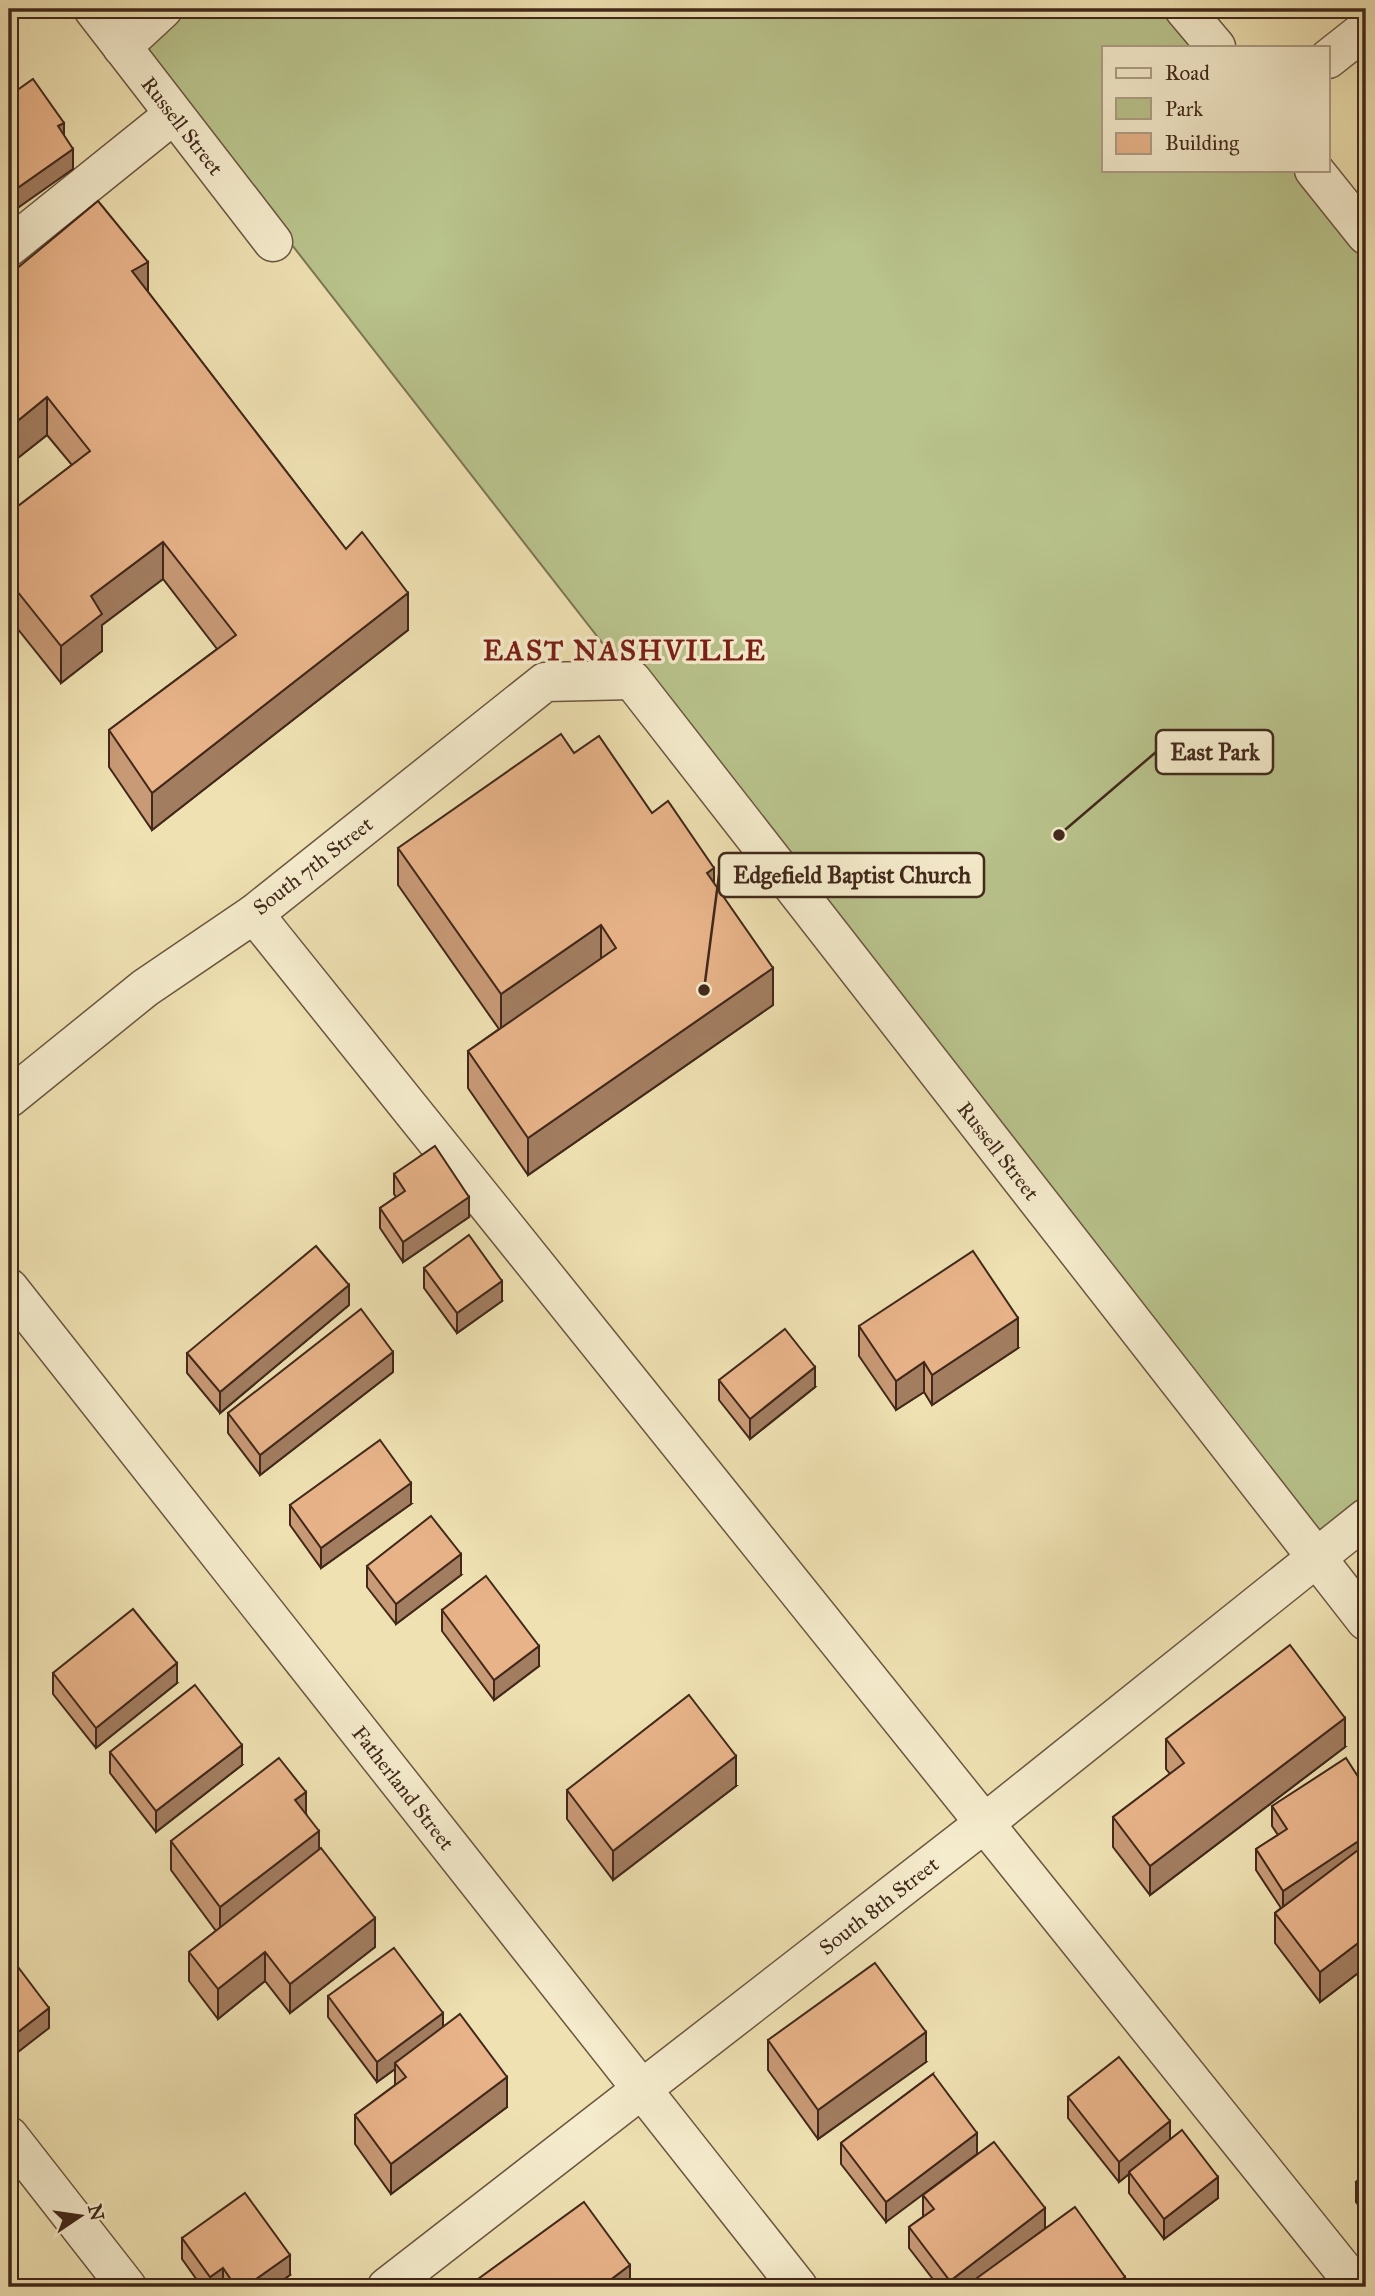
<svg xmlns="http://www.w3.org/2000/svg" width="1375" height="2296" font-family="'IM FELL Great Primer',serif">
  <style>
    .green { fill: #b9c38c; stroke: #7d7653; stroke-width: 2 }
    .lines { fill: none; stroke-linecap: round; stroke-linejoin: round }
    .minor-casing { stroke: #6c5640; stroke-width: 41 }
    .minor { stroke: #f5eccd; stroke-width: 38 }
    .wall { fill: #c89a76; stroke: #41281a; stroke-width: 2 }
    .shaded-wall { fill: #a27d60; stroke: #41281a; stroke-width: 2 }
    .building { fill: #e8b389; stroke: #41281a; stroke-width: 2 }
    .labels { text-anchor: middle; stroke-width: 7; stroke-linejoin: round; paint-order: stroke }
    .street-label { font-size: 21px; fill: #41281a; stroke: #f5eccd }
    .district-label { font-size: 28px; font-weight: bold; letter-spacing: 2px; fill: #7a1f14; stroke: #f5eccd }
    .leader { fill: none; stroke: #41281a; stroke-width: 2.5 }
    .callout-dot { fill: #41281a; stroke: #f5eccd; stroke-width: 2.5 }
    .callout { fill: #f5eccd; stroke: #41281a; stroke-width: 2.5 }
    .callout-label { font-size: 23px; text-anchor: middle; font-weight: bold; fill: #41281a }
  </style>
  <rect width="100%" height="100%" fill="#efe1b2"/>
  <filter id="stains"><feTurbulence type="fractalNoise" baseFrequency=".00286" numOctaves="4"/><feColorMatrix values="0 0 0 0 .2 0 0 0 0 .09 0 0 0 0 .02 0 0 0 .5 -.17"/></filter>
  <radialGradient id="worn" r=".72"><stop offset=".6" stop-color="#630" stop-opacity="0"/><stop offset="1" stop-color="#630" stop-opacity=".3"/></radialGradient>
  <!-- green -->
  <polygon class="green" points="108,9 1192,9 1222,47 1104,47 1104,170 1319,170 1366,230 1366,1518 1315,1557"/>
  <g class="lines">
    <!-- minor casing -->
    <g class="minor-casing">
      <g id="minor">
        <polyline points="93,9 273,242"/>
        <polyline points="1184,9 1216,47"/>
        <polyline points="122,47 163,9"/>
        <polyline points="1328,59 1366,29"/>
        <polyline points="1314,170 1366,235"/>
        <polyline points="9,247 173,115"/>
        <polyline points="254,914 1357,2287"/>
        <polyline points="9,1098 145,988 254,914 545,682 632,680 1366,1621"/>
        <polyline points="9,1288 798,2287"/>
        <polyline points="9,2136 127,2287"/>
        <polyline points="387,2287 986,1822 1366,1518"/>
      </g>
    </g>
    <!-- minor -->
    <use href="#minor" class="minor"/>
  </g>
  <!-- wall -->
  <g class="wall">
    <polygon points="1366,67 1366,118 1359,110 1359,73"/>
    <polygon points="9,275 148,292 408,630 152,830 109,767 109,730 217,649 163,579 102,625 102,651 61,683 9,618 9,513 72,465 47,435 9,465"/>
    <polygon points="574,753 652,813 714,884 773,1005 528,1175 468,1088 468,1051 499,1029 398,885 398,848"/>
    <polygon points="394,1174 469,1217 403,1262 380,1228 380,1208 396,1197 394,1194"/>
    <polygon points="424,1268 502,1301 457,1333 424,1288"/>
    <polygon points="349,1305 220,1413 187,1373 187,1353"/>
    <polygon points="859,1326 1018,1348 932,1405 924,1392 896,1410 859,1356"/>
    <polygon points="393,1372 260,1475 228,1433 228,1413"/>
    <polygon points="719,1380 815,1387 750,1439 719,1400"/>
    <polygon points="411,1504 321,1568 290,1525 290,1505"/>
    <polygon points="367,1566 461,1575 396,1624 367,1587"/>
    <polygon points="442,1610 539,1666 494,1700 442,1631"/>
    <polygon points="53,1673 177,1683 96,1748 53,1694"/>
    <polygon points="1166,1739 1345,1747 1150,1895 1113,1847 1113,1817 1170,1774 1166,1769"/>
    <polygon points="110,1752 242,1765 156,1832 110,1773"/>
    <polygon points="736,1786 613,1880 567,1819 567,1790"/>
    <polygon points="1366,1789 1366,1967 1320,2002 1275,1943 1275,1913 1281,1908 1256,1870 1256,1849 1278,1835 1272,1826 1272,1806"/>
    <polygon points="306,1813 319,1849 375,1947 290,2013 265,1981 218,2019 189,1981 189,1952 216,1931 171,1870 171,1841"/>
    <polygon points="328,1996 443,2027 507,2107 391,2194 355,2144 355,2115 395,2085 395,2069 377,2082 328,2017"/>
    <polygon points="768,2040 926,2062 818,2139 768,2070"/>
    <polygon points="933,2074 886,2222 841,2164 841,2143"/>
    <polygon points="1068,2097 1170,2140 1218,2198 1164,2239 1129,2193 1129,2174 1119,2182 1068,2118"/>
    <polygon points="1366,2173 1366,2216 1356,2202 1356,2182"/>
    <polygon points="923,2195 1045,2229 1125,2287 939,2287 909,2248 909,2227 924,2216 923,2215"/>
    <polygon points="182,2238 290,2275 273,2287 202,2287 182,2259"/>
  </g>
  <!-- shaded-wall -->
  <g class="shaded-wall">
    <polygon points="15,38 15,68 9,73 9,43"/>
    <polygon points="64,123 64,144 58,126"/>
    <polygon points="73,149 73,169 9,214 9,194"/>
    <polygon points="148,262 148,299 132,271"/>
    <polygon points="47,397 47,435 9,465 9,428"/>
    <polygon points="163,542 163,579 102,625 102,651 61,683 61,646 91,596"/>
    <polygon points="408,593 408,630 152,830 152,793"/>
    <polygon points="714,868 714,905 707,873"/>
    <polygon points="601,925 601,962 501,1031 501,994"/>
    <polygon points="773,968 773,1005 528,1175 528,1138"/>
    <polygon points="469,1197 469,1217 403,1262 403,1242"/>
    <polygon points="502,1281 502,1301 457,1333 457,1313"/>
    <polygon points="349,1285 349,1305 220,1413 220,1392"/>
    <polygon points="1018,1318 1018,1348 932,1405 932,1375"/>
    <polygon points="393,1352 393,1372 260,1475 260,1455"/>
    <polygon points="924,1362 924,1392 896,1410 896,1381"/>
    <polygon points="815,1367 815,1387 750,1439 750,1419"/>
    <polygon points="411,1483 411,1504 321,1568 321,1548"/>
    <polygon points="461,1554 461,1575 396,1624 396,1604"/>
    <polygon points="539,1646 539,1666 494,1700 494,1680"/>
    <polygon points="177,1663 177,1683 96,1748 96,1728"/>
    <polygon points="1345,1718 1345,1747 1150,1895 1150,1866"/>
    <polygon points="242,1745 242,1765 156,1832 156,1811"/>
    <polygon points="736,1756 736,1786 613,1880 613,1851"/>
    <polygon points="306,1792 306,1821 295,1800"/>
    <polygon points="319,1831 319,1860 220,1936 220,1907"/>
    <polygon points="1366,1836 1366,1856 1283,1911 1283,1891"/>
    <polygon points="375,1918 375,1947 290,2013 290,1984"/>
    <polygon points="1366,1937 1366,1967 1320,2002 1320,1972"/>
    <polygon points="265,1952 265,1981 218,2019 218,1989"/>
    <polygon points="49,2008 49,2028 9,2059 9,2039"/>
    <polygon points="443,2013 443,2034 395,2063 395,2069 377,2082 377,2062"/>
    <polygon points="926,2032 926,2062 818,2139 818,2110"/>
    <polygon points="507,2077 507,2107 391,2194 391,2164"/>
    <polygon points="1170,2121 1170,2141 1129,2172 1129,2174 1119,2182 1119,2162"/>
    <polygon points="977,2133 977,2154 886,2222 886,2202"/>
    <polygon points="1218,2177 1218,2198 1164,2239 1164,2219"/>
    <polygon points="1045,2208 1045,2229 966,2287 950,2287 950,2281"/>
    <polygon points="290,2255 290,2275 273,2287 245,2287"/>
    <polygon points="630,2265 630,2287 601,2287"/>
    <polygon points="223,2268 223,2287 210,2287 210,2277"/>
    <polygon points="1125,2277 1125,2287 1111,2287"/>
  </g>
  <!-- building -->
  <g class="building">
    <polygon points="9,30 15,38 9,43"/>
    <polygon points="1366,67 1366,81 1359,73"/>
    <polygon points="33,79 64,123 58,126 73,149 9,194 9,96"/>
    <polygon points="98,201 148,262 132,271 346,549 362,532 408,593 152,793 109,730 236,635 163,542 91,596 102,614 61,646 9,581 9,513 90,451 47,397 9,428 9,275"/>
    <polygon points="561,734 574,753 599,736 652,813 668,801 714,868 707,873 773,968 528,1138 468,1051 616,948 601,925 501,994 398,848"/>
    <polygon points="435,1146 469,1197 403,1242 380,1208 405,1191 394,1174"/>
    <polygon points="469,1235 502,1281 457,1313 424,1268"/>
    <polygon points="316,1246 349,1285 220,1392 187,1353"/>
    <polygon points="973,1251 1018,1318 932,1375 924,1362 896,1381 859,1326"/>
    <polygon points="361,1309 393,1352 260,1455 228,1413"/>
    <polygon points="785,1329 815,1367 750,1419 719,1380"/>
    <polygon points="380,1440 411,1483 321,1548 290,1505"/>
    <polygon points="431,1516 461,1554 396,1604 367,1566"/>
    <polygon points="486,1576 539,1646 494,1680 442,1610"/>
    <polygon points="133,1609 177,1663 96,1728 53,1673"/>
    <polygon points="1290,1645 1345,1718 1150,1866 1113,1817 1184,1763 1166,1739"/>
    <polygon points="195,1685 242,1745 156,1811 110,1752"/>
    <polygon points="689,1695 736,1756 613,1851 567,1790"/>
    <polygon points="279,1758 306,1792 295,1800 319,1831 220,1907 171,1841"/>
    <polygon points="1346,1758 1366,1789 1366,1836 1283,1891 1256,1849 1287,1829 1272,1806"/>
    <polygon points="1366,1844 1366,1937 1320,1972 1275,1913"/>
    <polygon points="321,1848 375,1918 290,1984 265,1952 218,1989 189,1952"/>
    <polygon points="394,1948 443,2013 377,2062 328,1996"/>
    <polygon points="15,1963 49,2008 9,2039 9,1968"/>
    <polygon points="875,1963 926,2032 818,2110 768,2040"/>
    <polygon points="460,2014 507,2077 391,2164 355,2115 406,2077 395,2063"/>
    <polygon points="1119,2057 1170,2121 1119,2162 1068,2097"/>
    <polygon points="933,2074 977,2133 886,2202 841,2143"/>
    <polygon points="1182,2130 1218,2177 1164,2219 1129,2172"/>
    <polygon points="994,2142 1045,2208 950,2281 909,2227 934,2209 923,2195"/>
    <polygon points="1366,2173 1366,2195 1356,2182"/>
    <polygon points="245,2193 290,2255 245,2287 236,2287 223,2268 210,2277 182,2238"/>
    <polygon points="584,2202 630,2265 601,2287 467,2287"/>
    <polygon points="1075,2207 1125,2277 1111,2287 967,2287 966,2286"/>
    <polygon points="633,2280 638,2287 623,2287"/>
  </g>
  <g class="labels">
    <!-- street labels -->
    <g class="street-label">
      <text transform="translate(182 126) rotate(52)" y="7">Russell Street</text>
      <text transform="translate(313 866) rotate(-38)" y="7">South 7th Street</text>
      <text transform="translate(998 1151) rotate(52)" y="7">Russell Street</text>
      <text transform="translate(403 1788) rotate(52)" y="7">Fatherland Street</text>
      <text transform="translate(879 1906) rotate(-38)" y="7">South 8th Street</text>
    </g>
    <!-- district labels -->
    <g class="district-label">
      <text x="625" y="660">EAST NASHVILLE</text>
    </g>
  </g>
  <!-- callouts -->
  <path class="leader" d="M1059 835L1156 752M704 990L719 875"/>
  <g class="callout-dot">
    <circle cx="1059" cy="835" r="7"/>
    <circle cx="704" cy="990" r="7"/>
  </g>
  <g class="callout">
    <rect x="1156" y="730" width="117" height="44" rx="7"/>
    <rect x="719" y="853" width="265" height="44" rx="7"/>
  </g>
  <g class="callout-label">
    <text x="1215" y="760">East Park</text>
    <text x="852" y="883">Edgefield Baptist Church</text>
  </g>
  <!-- margin -->
  <rect width="1375" height="2296" fill="none" stroke="#efe1b2" stroke-width="35"/>
  <rect x="10" y="10" width="1354" height="2275" fill="none" stroke="#41281a" stroke-width="3.5"/>
  <rect x="18" y="18" width="1340" height="2261" fill="none" stroke="#41281a" stroke-width="2"/>
  <!-- legend -->
  <rect x="1102" y="46" width="228" height="126" fill="#f5eccd" stroke="#ad9e85" stroke-width="2"/>
  <rect x="1116" y="68" width="35" height="10" fill="#f5eccd" stroke="#ad9e85" stroke-width="2"/>
  <text x="1165" y="80" font-size="21" fill="#41281a">Road</text>
  <rect x="1116" y="98" width="35" height="21" fill="#b9c38c" stroke="#ad9e85" stroke-width="2"/>
  <text x="1165" y="116" font-size="21" fill="#41281a">Park</text>
  <rect x="1116" y="133" width="35" height="21" fill="#e8b389" stroke="#ad9e85" stroke-width="2"/>
  <text x="1165" y="150" font-size="21" fill="#41281a">Building</text>
  <!-- north arrow -->
  <g transform="translate(80 2216) rotate(77)" stroke="#f5eccd" stroke-width="5" paint-order="stroke">
  <path d="M0-5L12 26L0 18L-12 26Z" fill="#41281a"/>
  <text y="-10" font-size="19" font-weight="bold" text-anchor="middle" fill="#41281a">N</text>
  </g>
  <rect width="100%" height="100%" filter="url(#stains)"/>
  <rect width="100%" height="100%" fill="url(#worn)"/>
</svg>
